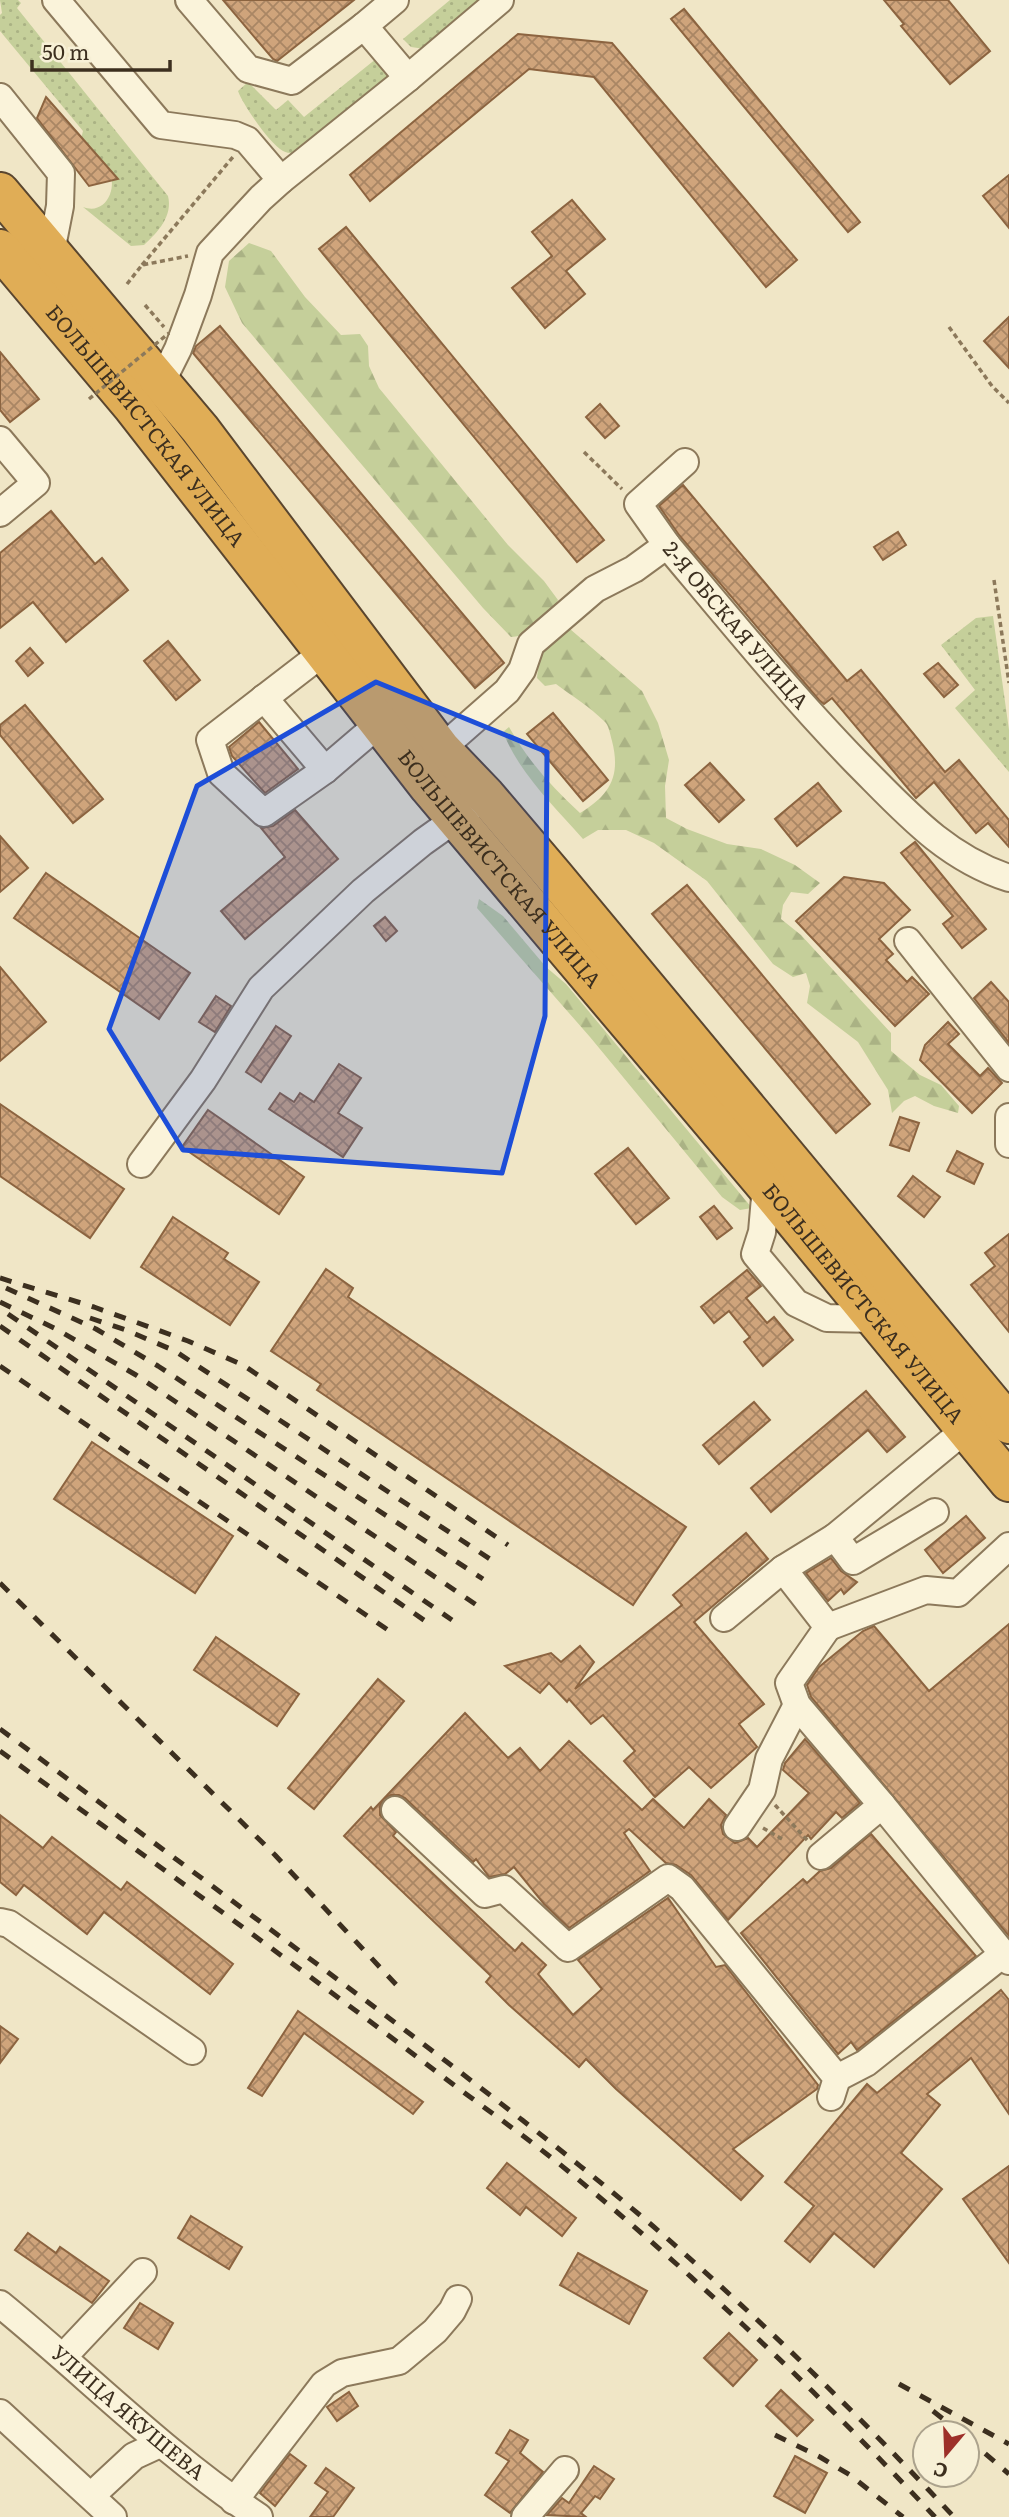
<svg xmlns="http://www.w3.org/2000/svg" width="1009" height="2517" font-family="Literata,serif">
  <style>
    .green { fill: url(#green-dots) }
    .forest { fill: url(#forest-firs) }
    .building { fill: url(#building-cross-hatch); stroke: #8c6440; stroke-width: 2 }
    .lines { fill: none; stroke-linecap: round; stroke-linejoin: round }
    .minor-casing { stroke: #8c795b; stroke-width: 30 }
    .highway-casing { stroke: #5a462f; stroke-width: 42 }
    .path { stroke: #8c795b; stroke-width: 3.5; stroke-dasharray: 5 3.5; stroke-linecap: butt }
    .minor { stroke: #faf3da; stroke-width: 26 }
    .highway { stroke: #e0ad56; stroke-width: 38 }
    .rail { stroke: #3c2f1f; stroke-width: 5; stroke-dasharray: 12 12; stroke-linecap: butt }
    .path-bridge { stroke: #8c795b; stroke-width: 3.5; stroke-dasharray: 5 3.5; stroke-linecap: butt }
    .marked { fill: #1d4ed8; fill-opacity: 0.2; stroke: #1d4ed8; stroke-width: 5; stroke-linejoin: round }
    .labels { text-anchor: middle; stroke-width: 6; stroke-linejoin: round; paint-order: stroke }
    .street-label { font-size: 21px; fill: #3c2f1f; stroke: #f7f0d6 }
  </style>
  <defs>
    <pattern id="green-dots" width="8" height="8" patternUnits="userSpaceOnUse" patternTransform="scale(1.75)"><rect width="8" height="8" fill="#c5cf9a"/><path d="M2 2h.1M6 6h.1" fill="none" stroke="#aab284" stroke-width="1.8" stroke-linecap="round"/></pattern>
    <pattern id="forest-firs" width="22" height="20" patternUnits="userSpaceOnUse" patternTransform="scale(1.75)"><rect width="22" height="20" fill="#c5cf9a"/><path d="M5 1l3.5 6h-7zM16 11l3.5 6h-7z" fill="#aab284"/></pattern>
    <pattern id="building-cross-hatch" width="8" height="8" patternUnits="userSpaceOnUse" patternTransform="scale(1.75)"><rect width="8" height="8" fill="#cfa47b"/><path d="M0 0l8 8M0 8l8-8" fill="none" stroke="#a98664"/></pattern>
  </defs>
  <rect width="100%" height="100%" fill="#f0e6c6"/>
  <!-- green -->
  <g class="green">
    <path d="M 0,0 L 18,0 L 21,3 L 17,8 L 168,196 C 173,216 158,232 144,245 L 131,246 L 83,207 C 106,216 119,187 108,169 C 101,158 90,148 81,139 L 83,131 L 0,31 L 0,15 L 2,13 Z"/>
    <polygon points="450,0 484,0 425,49 411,47 403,39"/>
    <path d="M 382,54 L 389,68 L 387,80 L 300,153 C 294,153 288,154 283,151 C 270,144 243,105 238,91 L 248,82 L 276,110 L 288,100 L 304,117 Z"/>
    <polygon points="993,616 1009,730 1009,772 955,708 975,690 941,645 976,618"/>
  </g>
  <!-- forest -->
  <g class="forest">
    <path d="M 249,243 L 271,251 L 305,297 L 341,335 L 360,334 L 368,346 L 369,366 L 379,388 L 508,545 L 544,581 L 558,600 C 547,622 537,635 511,637 L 483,608 L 242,323 L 225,287 L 229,261 Z"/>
    <path d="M 570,629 L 642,691 L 658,723 L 669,760 L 665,786 L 666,818 L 687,829 L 727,844 L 761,849 L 795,865 L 820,883 L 808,894 L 791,892 L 783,905 L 781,919 L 801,935 L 891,1033 L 891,1051 L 920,1075 L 941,1085 L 959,1106 L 958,1113 L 934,1106 L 915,1096 L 904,1101 L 892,1113 L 888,1090 L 858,1042 L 807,1003 L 810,986 L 806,973 L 793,977 L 773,964 L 707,881 L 654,843 L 626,830 L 598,830 L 583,839 C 554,806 519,773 503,732 L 509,727 C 528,761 552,787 580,813 C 610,795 621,776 612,741 C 610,734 609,725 604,721 C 590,707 572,696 556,684 L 545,686 L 537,678 L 540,648 L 552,638 Z"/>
    <polygon points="479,899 503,916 546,967 566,984 752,1208 740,1210 722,1197 590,1037 477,908"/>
  </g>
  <!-- building -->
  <g class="building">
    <polygon points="223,0 354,0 277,61 273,59"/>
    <polygon points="884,0 948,0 990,51 950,84 901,26 904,24"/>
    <polygon points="684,9 860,222 848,232 671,19"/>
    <polygon points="518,34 612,43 797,260 766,287 594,77 529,69 370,201 350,175"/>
    <polygon points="46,97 118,179 89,186 37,118"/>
    <polygon points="1009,175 1009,228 983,196"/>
    <polygon points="572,200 605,239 566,271 585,294 545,328 512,288 552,256 532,232"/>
    <polygon points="346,227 604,540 577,562 319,249"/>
    <polygon points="1009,317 1009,368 984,341"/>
    <polygon points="220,326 504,663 475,688 193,353 196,346"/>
    <polygon points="0,352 39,399 10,422 0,410"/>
    <polygon points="600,404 619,426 605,438 586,417"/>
    <polygon points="683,485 847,681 861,670 945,772 959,760 1009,820 1009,847 988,823 976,833 934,782 916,798 832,698 824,704 819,700 679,535 659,506"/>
    <polygon points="51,511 95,564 102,558 128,590 66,642 33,602 0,628 0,553"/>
    <polygon points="898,532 906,545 883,560 874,547"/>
    <polygon points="168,641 200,680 176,700 144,661"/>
    <polygon points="30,648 43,663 28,676 16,661"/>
    <polygon points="938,663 958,685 944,697 924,674"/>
    <polygon points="25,705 103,799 73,823 0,735 0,725"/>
    <polygon points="553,713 608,780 583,801 527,734"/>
    <polygon points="259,722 298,769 265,793 232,756 229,747"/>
    <polygon points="710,763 744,800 719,822 685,785"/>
    <polygon points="818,783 841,811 797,846 775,819"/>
    <polygon points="295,810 338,859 245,939 221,911 285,857 261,828 273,826"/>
    <polygon points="0,836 28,868 0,892"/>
    <polygon points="915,842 986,929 962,948 943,924 953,916 901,853"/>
    <polygon points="46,873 190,973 159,1019 14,918"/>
    <polygon points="844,877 884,883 910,910 879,939 893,954 886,960 907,982 912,977 929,994 895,1026 796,921"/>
    <polygon points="687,885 870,1104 836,1133 652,914"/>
    <polygon points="385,917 397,931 386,941 374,926"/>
    <polygon points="0,967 46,1022 0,1061"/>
    <polygon points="991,982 1009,1002 1009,1043 974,998"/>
    <polygon points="216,996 231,1006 215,1032 199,1022"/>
    <polygon points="948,1022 959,1034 948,1044 980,1076 988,1068 1002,1083 972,1113 920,1060 925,1045"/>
    <polygon points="276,1026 291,1036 261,1082 246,1072"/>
    <polygon points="339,1064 361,1078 338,1113 362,1128 343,1157 269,1109 280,1093 294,1102 300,1093 314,1102"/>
    <polygon points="0,1104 124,1189 90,1238 0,1176"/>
    <polygon points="208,1110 304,1177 279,1214 182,1147"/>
    <polygon points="900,1117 919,1123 909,1151 890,1145"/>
    <polygon points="628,1148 669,1198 636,1224 595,1174"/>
    <polygon points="957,1151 983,1164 974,1184 947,1171"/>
    <polygon points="913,1176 940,1197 924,1217 898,1196"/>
    <polygon points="714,1206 732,1228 717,1239 700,1217"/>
    <polygon points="173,1217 228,1253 224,1259 259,1282 230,1325 141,1267"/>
    <polygon points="1009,1234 1009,1332 971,1285 995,1266 985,1253"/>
    <polygon points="326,1269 353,1288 348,1297 686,1527 633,1605 317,1390 321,1384 271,1351"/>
    <polygon points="747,1270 761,1286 746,1298 767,1323 774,1317 793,1340 763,1366 744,1342 750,1337 729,1311 714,1323 701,1307"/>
    <polygon points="866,1391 905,1437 887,1452 868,1430 771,1512 751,1488"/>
    <polygon points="754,1402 770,1420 719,1464 703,1445"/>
    <polygon points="92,1442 233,1536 195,1593 54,1499"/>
    <polygon points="966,1516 985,1538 943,1573 925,1550"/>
    <polygon points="746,1533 768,1559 694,1622 764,1704 739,1724 757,1747 711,1788 689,1767 655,1797 624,1761 635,1751 603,1715 591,1724 569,1699 567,1702 549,1683 540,1693 505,1666 551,1653 561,1662 580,1646 594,1662 575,1689 682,1605 673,1595"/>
    <polygon points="831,1558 841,1571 857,1582 844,1594 841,1589 828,1601 806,1573"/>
    <polygon points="1009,1624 1009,1936 811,1697 807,1685 819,1667 863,1631 874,1626 929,1691"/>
    <polygon points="216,1637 299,1694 277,1726 194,1670"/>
    <polygon points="378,1679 404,1701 314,1809 288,1788"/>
    <polygon points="465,1713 508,1758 520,1748 540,1771 569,1741 642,1810 653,1799 684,1828 709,1799 726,1815 721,1825 723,1834 735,1843 748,1838 757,1847 809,1793 783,1770 785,1763 805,1739 860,1803 842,1818 836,1812 811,1839 808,1835 728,1920 691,1875 676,1865 666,1863 629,1829 624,1833 650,1871 569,1928 544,1904 514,1867 505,1874 489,1877 476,1859 473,1862 405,1798 399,1795 391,1795 384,1799 380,1806 380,1815 396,1832 393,1836 515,1951 522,1943 546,1965 538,1974 573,2015 602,1989 578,1960 668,1898 716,1967 725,1965 818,2085 817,2089 733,2149 763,2176 741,2200 616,2089 586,2059 579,2067 509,2005 486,1982 491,1976 344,1836 371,1807 373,1810"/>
    <polygon points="0,1815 43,1848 52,1837 121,1890 127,1882 233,1964 210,1994 104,1912 87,1934 24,1885 16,1895 0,1882"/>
    <polygon points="871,1834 976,1956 857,2050 851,2042 838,2054 741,1933 803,1879 807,1883 820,1871 831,1868"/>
    <polygon points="1001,1990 1009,2000 1009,2114 971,2058 927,2094 940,2105 901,2153 942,2189 874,2267 834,2233 810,2262 785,2241 814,2206 785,2182 867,2084 877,2093"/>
    <polygon points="298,2011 423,2102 413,2114 304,2033 262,2096 248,2088"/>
    <polygon points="0,2026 18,2039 0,2063"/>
    <polygon points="507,2163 576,2218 562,2236 526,2207 520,2215 487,2188"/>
    <polygon points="1009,2166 1009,2263 963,2199"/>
    <polygon points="191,2216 242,2247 229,2269 178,2238"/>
    <polygon points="28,2233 56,2253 60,2247 109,2281 92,2303 15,2250"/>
    <polygon points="578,2253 647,2291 629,2324 560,2285"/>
    <polygon points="140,2303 173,2323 158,2349 124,2328"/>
    <polygon points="729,2333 757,2360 733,2386 704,2358"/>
    <polygon points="781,2390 813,2420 797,2436 766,2406"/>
    <polygon points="349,2392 358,2406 337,2421 327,2407"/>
    <polygon points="510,2430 528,2440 520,2453 543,2472 510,2513 485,2495 509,2461 496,2453"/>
    <polygon points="290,2454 306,2466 275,2506 260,2493"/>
    <polygon points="795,2456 827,2473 805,2513 774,2496"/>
    <polygon points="594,2466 614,2479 600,2499 595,2496 581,2513 586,2517 547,2515 562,2498 569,2503"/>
    <polygon points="326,2468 354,2488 333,2517 310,2517 328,2492 315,2483"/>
  </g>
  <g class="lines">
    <!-- minor casing -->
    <g class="minor-casing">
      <g id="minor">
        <polyline points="56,0 161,125 235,135 247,140 281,180"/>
        <polyline points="189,0 248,69 292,81 364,26 408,78"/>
        <polyline points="364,26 395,0"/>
        <polyline points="0,97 61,173 60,206 51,252"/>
        <polyline points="161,383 178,349 198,295 210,253 261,198 281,180 408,78 500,0"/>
        <polyline points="0,440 36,483 0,513"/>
        <polyline points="667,545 638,504 685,462"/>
        <polyline points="324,652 210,740 221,773 264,813 325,770 380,723"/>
        <polyline points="264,698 325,770"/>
        <path id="s1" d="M 441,749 L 507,691 L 522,670 L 531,644 L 595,589 L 634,569 L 667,545 C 729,619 790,694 857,763 C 904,810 944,857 1009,878"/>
        <polyline points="908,941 1009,1068"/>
        <polyline points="1009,1117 1009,1144"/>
        <polyline points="141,1164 203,1080 261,988 363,891 423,842 468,810"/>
        <polyline points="766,1186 762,1232 755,1254 796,1303 827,1318 877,1319"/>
        <polyline points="835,1537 853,1561 935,1512"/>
        <polyline points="783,1569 835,1537 966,1429"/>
        <polyline points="724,1618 783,1569 828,1627 789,1683 797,1705 882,1805 1009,1961"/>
        <polyline points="828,1627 926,1590 958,1593 1009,1546"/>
        <polyline points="395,1810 485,1894 504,1889 568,1948 668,1878 682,1888 837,2078 831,2097"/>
        <polyline points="737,1827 762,1790 769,1759 797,1705"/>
        <polyline points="821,1856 882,1805"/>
        <polyline points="0,1922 9,1924 192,2051"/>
        <polyline points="837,2078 866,2063 1003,1954"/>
        <path id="s2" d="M 0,2304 C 87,2375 165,2455 259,2517"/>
        <polyline points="64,2356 143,2272"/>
        <polyline points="0,2413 113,2517"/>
        <polyline points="92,2495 134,2456 160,2444"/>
        <polyline points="234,2501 324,2384 342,2373 399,2361 435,2331 452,2311 458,2299"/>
        <polyline points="525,2517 565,2470"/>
      </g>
    </g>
    <!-- highway casing -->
    <g class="highway-casing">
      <g id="highway">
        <polyline points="0,192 200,429 441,749 486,796 554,876 1009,1424"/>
        <path id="s3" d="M 0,249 L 133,407 L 429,787 L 766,1186 L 1009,1482"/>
      </g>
    </g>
    <!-- path -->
    <g class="path">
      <polyline points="142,265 233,157"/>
      <polyline points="127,284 142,265 188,256"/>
      <polyline points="145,305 164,327"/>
      <polyline points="949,327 992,386 1009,403"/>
      <polyline points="584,452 622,489"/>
      <polyline points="994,580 1009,683"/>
      <polyline points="775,1805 808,1841"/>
      <polyline points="763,1828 782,1839"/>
    </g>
    <!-- minor -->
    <use href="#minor" class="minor"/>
    <!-- highway -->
    <use href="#highway" class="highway"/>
    <!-- rail -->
    <g class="rail">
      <polyline points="0,1278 94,1307 188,1341 243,1365 508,1545"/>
      <polyline points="6,1288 96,1329 158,1366 483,1579"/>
      <polyline points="0,1302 56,1329 136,1375 484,1610"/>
      <polyline points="8,1314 452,1620"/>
      <polyline points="90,1318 126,1330 175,1351 493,1561"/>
      <polyline points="0,1326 431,1625"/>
      <polyline points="0,1366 388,1630"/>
      <polyline points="0,1583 275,1855 404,1993"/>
      <path d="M 0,1729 C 129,1824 257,1919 385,2015 C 476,2084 567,2153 654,2227 C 759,2318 859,2415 954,2517"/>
      <path d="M 0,1751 C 150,1860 300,1967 446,2079 C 487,2110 529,2139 568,2171 C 698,2278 820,2394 935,2517"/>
      <polyline points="899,2384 1009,2444"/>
      <polyline points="933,2411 961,2433"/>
      <polyline points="775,2435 820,2457 850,2475 903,2517"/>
      <polyline points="967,2438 1009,2474"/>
    </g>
    <!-- path-bridge -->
    <polyline class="path-bridge" points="89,399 169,333"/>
  </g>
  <!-- marked area -->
  <path class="marked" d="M 376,682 L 547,752 L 545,1016 L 502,1173 L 183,1150 L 109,1029 L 197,786 Z"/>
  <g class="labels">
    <!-- street labels -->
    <g class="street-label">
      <text dy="7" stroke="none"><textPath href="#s3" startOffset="229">БОЛЬШЕВИСТСКАЯ УЛИЦА</textPath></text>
      <text dy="7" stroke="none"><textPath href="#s1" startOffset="416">2-Я ОБСКАЯ УЛИЦА</textPath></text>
      <text dy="7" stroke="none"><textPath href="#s3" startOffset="796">БОЛЬШЕВИСТСКАЯ УЛИЦА</textPath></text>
      <text dy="7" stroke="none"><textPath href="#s3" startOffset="1363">БОЛЬШЕВИСТСКАЯ УЛИЦА</textPath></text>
      <text dy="7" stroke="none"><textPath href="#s2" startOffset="168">УЛИЦА ЯКУШЕВА</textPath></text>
    </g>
  </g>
  <!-- north arrow -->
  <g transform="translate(946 2454) rotate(199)"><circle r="33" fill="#f7f0d6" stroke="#aca38d" stroke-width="2"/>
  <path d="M0-5L12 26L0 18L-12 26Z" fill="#9d3029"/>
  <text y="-10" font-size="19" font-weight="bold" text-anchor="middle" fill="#3c2f1f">С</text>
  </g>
  <!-- scale -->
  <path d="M32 60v10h138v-10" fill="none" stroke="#3c2f1f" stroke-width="3.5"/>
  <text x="42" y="60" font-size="21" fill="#3c2f1f" stroke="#f7f0d6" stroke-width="5" paint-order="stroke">50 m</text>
</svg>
